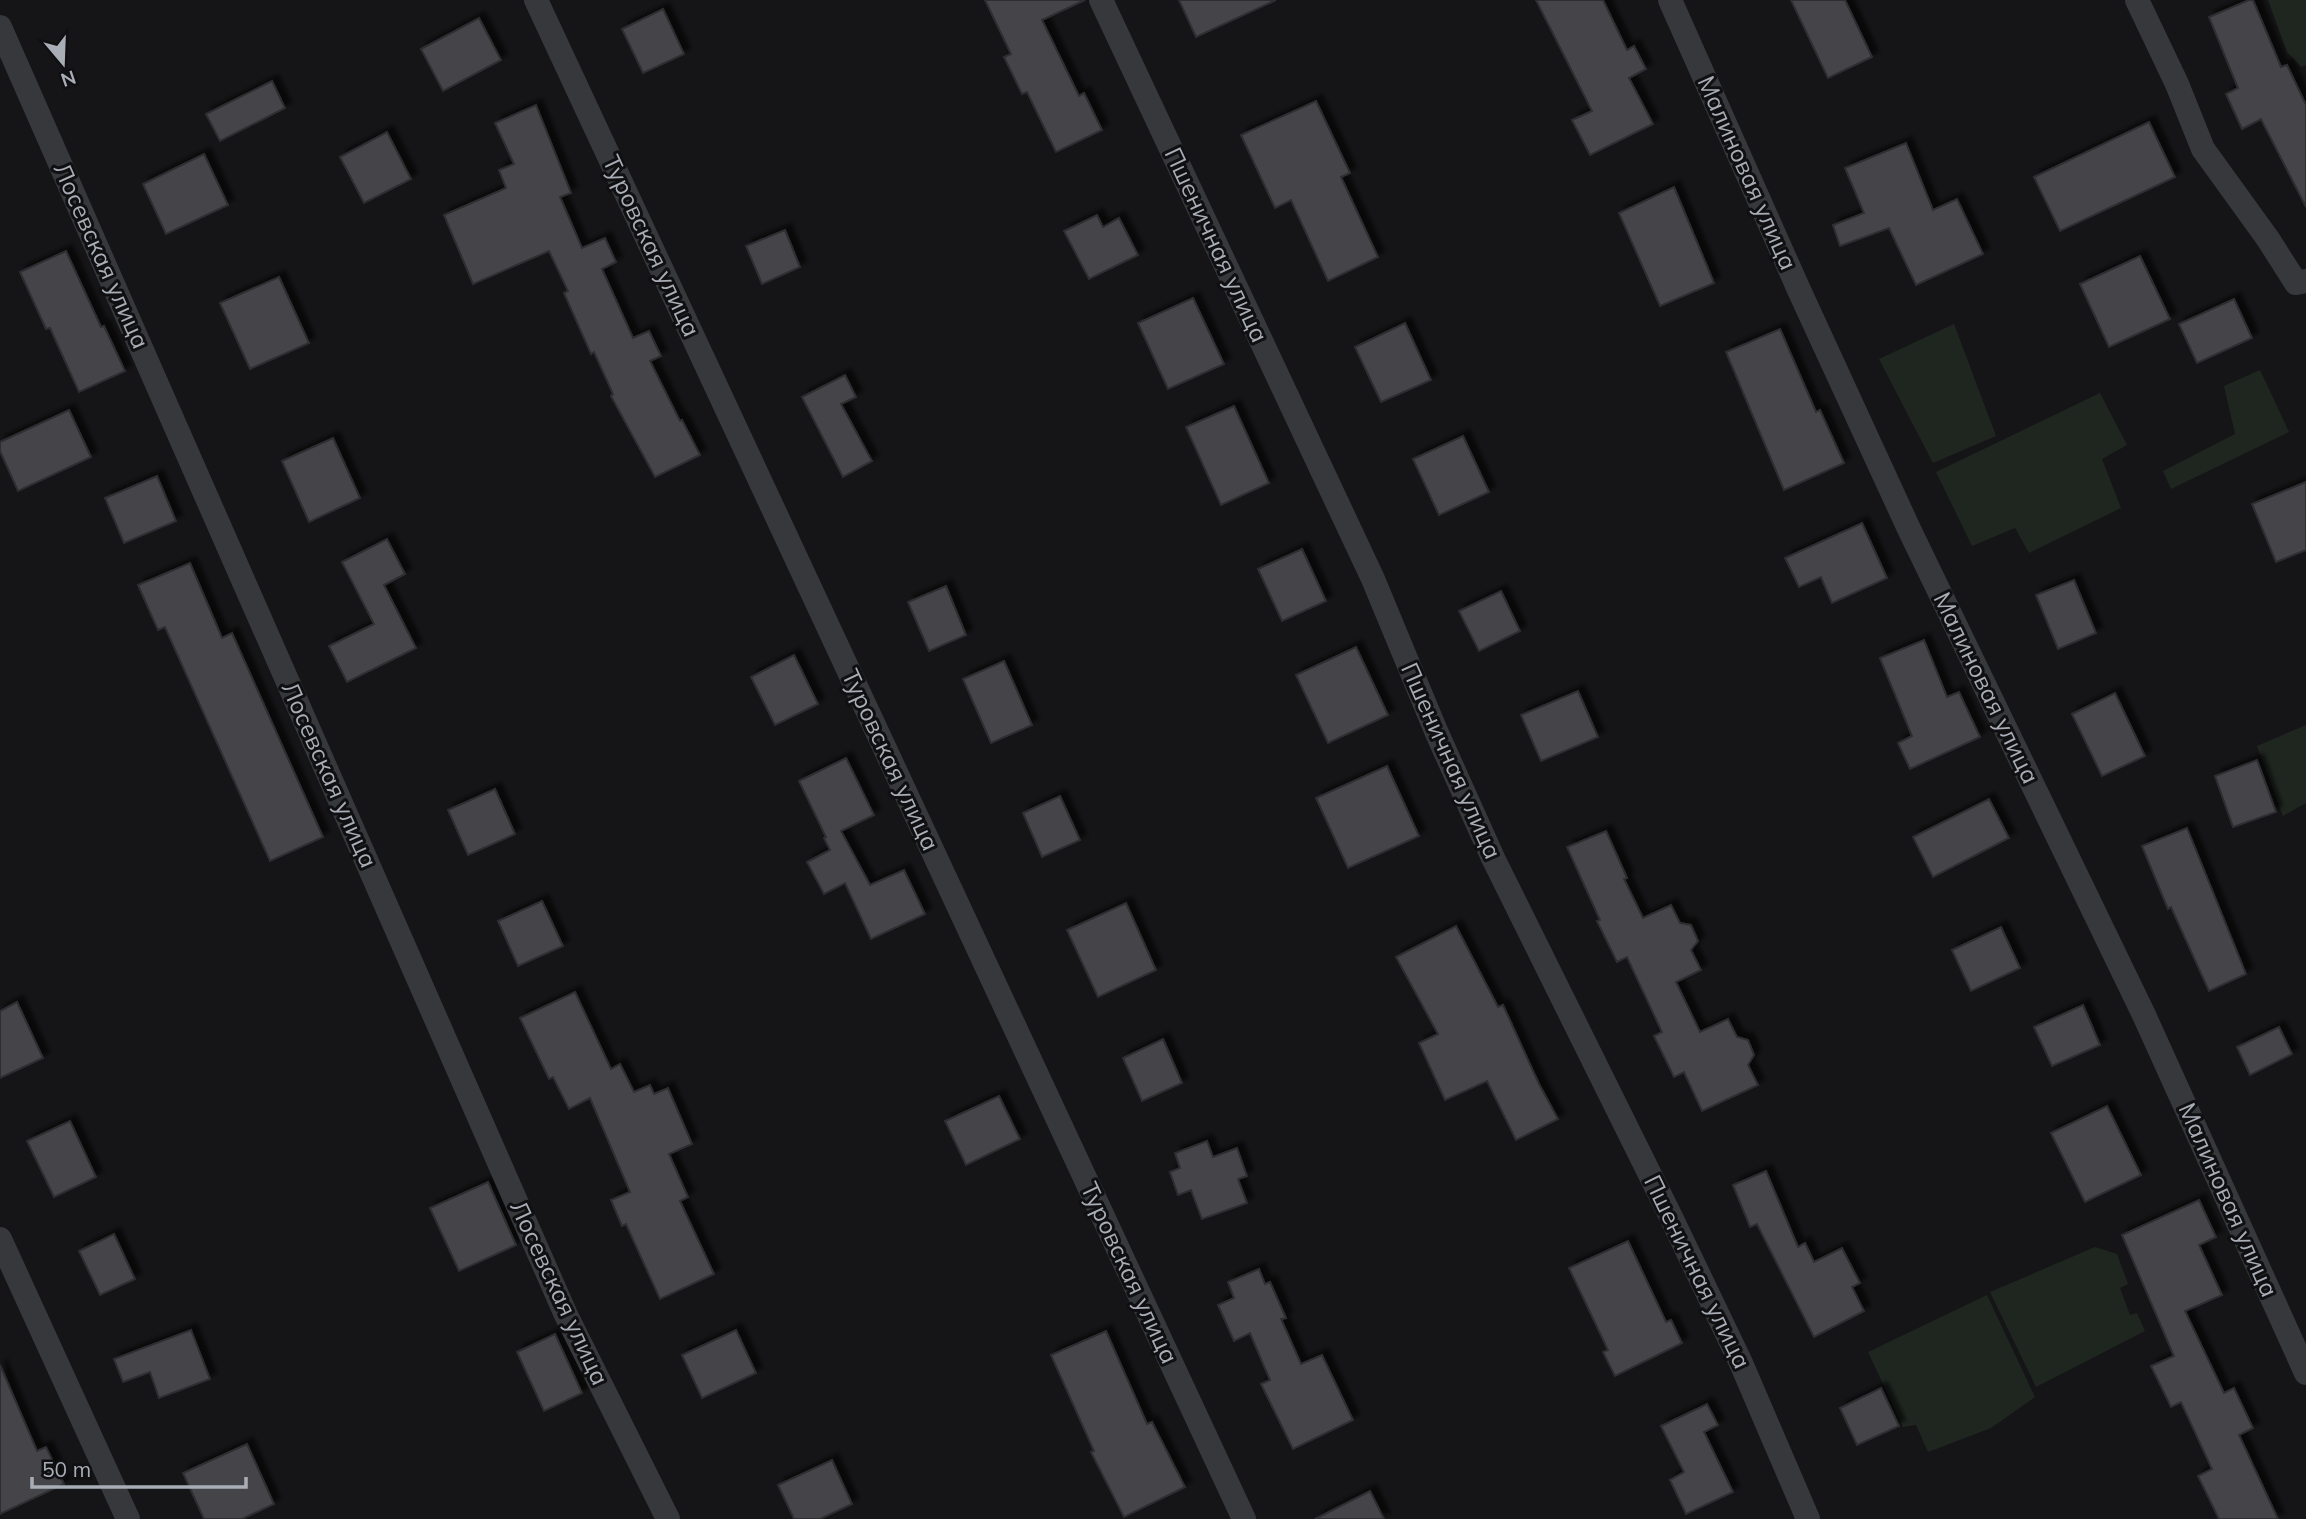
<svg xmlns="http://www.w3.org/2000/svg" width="2306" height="1519" font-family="Mulish,sans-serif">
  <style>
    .green { fill: #1f2620 }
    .building { fill: #44454a; stroke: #2f2f32; stroke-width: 2; filter: url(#shadow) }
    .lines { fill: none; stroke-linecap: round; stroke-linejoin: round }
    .minor { stroke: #36383b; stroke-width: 24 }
    .labels { text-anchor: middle; stroke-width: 6; stroke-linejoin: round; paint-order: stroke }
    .street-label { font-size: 24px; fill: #a8adb6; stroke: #101012 }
  </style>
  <defs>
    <filter id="shadow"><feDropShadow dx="6" dy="-6" stdDeviation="2" flood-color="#0009"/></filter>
  </defs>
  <rect width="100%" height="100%" fill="#151517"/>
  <!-- green -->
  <g class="green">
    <polygon points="2268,0 2306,0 2306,65 2301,67 2287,52"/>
    <polygon points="1954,324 1996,436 1933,463 1879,359"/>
    <polygon points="2260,370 2289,432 2171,489 2163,471 2235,434 2224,386"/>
    <polygon points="2100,393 2127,445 2102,459 2121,508 2029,553 2015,528 1972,546 1936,472"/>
    <polygon points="2306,725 2306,803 2283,816 2257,746"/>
    <polygon points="2095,1247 2117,1254 2128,1284 2120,1288 2130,1315 2137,1313 2145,1331 2036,1387 1990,1292"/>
    <polygon points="1987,1295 2035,1397 1991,1428 1928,1452 1916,1425 1903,1427 1868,1352"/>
  </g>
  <!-- building -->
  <g class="building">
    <polygon points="985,0 1085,0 1042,20 1079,96 1084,93 1102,130 1056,152 1027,92 1022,94 1004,57 1011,54"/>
    <polygon points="1179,0 1276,0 1196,37"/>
    <polygon points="1536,0 1603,0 1627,50 1634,46 1646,69 1629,78 1653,124 1590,155 1572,120 1592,111"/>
    <polygon points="1791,0 1845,0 1872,57 1828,78"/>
    <polygon points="2249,0 2253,0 2281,67 2287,65 2306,105 2306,207 2261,119 2242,129 2226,94 2238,88 2209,17"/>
    <polygon points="663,9 684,54 643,73 622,29"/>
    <polygon points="479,18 501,60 443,91 421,49"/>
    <polygon points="272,81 285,108 220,141 206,114"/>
    <polygon points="1316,101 1350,173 1341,177 1378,257 1328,281 1291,200 1275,208 1241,135"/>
    <polygon points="536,105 571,193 560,197 582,248 605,238 616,262 602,269 633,338 649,331 661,356 650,361 680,421 682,420 700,455 655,477 611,396 613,394 594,352 591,354 564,293 568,291 549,251 473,284 444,215 506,188 499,170 514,164 495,123"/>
    <polygon points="2149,122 2175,177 2060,231 2034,177"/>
    <polygon points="387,132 411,179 364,203 340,157"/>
    <polygon points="1906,143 1933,210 1957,199 1983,254 1916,285 1889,228 1840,246 1833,225 1864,213 1845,168"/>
    <polygon points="204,154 228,205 166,234 143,184"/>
    <polygon points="1674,187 1714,283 1660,306 1619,213"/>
    <polygon points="1097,215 1103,227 1119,218 1138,255 1089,279 1064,231"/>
    <polygon points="785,230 800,267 762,284 746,246"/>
    <polygon points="66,251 101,327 104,326 125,371 79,392 50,328 46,329 20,272"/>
    <polygon points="2140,256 2170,319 2109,347 2080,284"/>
    <polygon points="279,277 309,343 250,369 220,303"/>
    <polygon points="1193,298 1224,364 1168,389 1138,323"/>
    <polygon points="2234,299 2252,338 2197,363 2179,324"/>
    <polygon points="1405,323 1431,380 1381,402 1355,347"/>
    <polygon points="1780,329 1816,412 1820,410 1844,463 1784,490 1726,352"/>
    <polygon points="845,375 856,397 841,404 872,461 843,477 802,397"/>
    <polygon points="1234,406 1269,483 1221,505 1186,427"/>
    <polygon points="69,410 91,457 18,491 0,451 0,442"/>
    <polygon points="1463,436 1489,492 1439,515 1413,459"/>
    <polygon points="333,438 360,498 309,522 282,461"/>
    <polygon points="157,476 176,521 124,543 105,498"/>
    <polygon points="2306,482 2306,550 2276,562 2252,504"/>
    <polygon points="1862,523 1887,578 1832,603 1821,577 1799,587 1785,558"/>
    <polygon points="387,539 405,574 384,585 416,648 347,682 329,646 374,624 342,562"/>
    <polygon points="1302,549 1326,601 1282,621 1258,569"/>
    <polygon points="190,563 222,638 232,633 323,837 270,861 165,627 158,630 138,585"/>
    <polygon points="2074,580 2096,633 2058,649 2036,595"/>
    <polygon points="946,586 966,635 929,651 908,602"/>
    <polygon points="1501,591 1520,631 1479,651 1459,611"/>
    <polygon points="1924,640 1947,697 1959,692 1980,737 1910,769 1898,743 1912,736 1880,658"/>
    <polygon points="1356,647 1388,715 1328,743 1296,675"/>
    <polygon points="794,655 818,704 775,725 751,677"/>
    <polygon points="1004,661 1032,725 991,743 963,679"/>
    <polygon points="1578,691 1598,737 1541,761 1521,715"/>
    <polygon points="2115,693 2145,756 2102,776 2072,714"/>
    <polygon points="846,758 874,815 841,831 870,885 904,870 925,914 871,939 845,883 824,894 807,862 830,850 824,838 826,837 799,781"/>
    <polygon points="2257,760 2276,812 2233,827 2215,776"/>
    <polygon points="1387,766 1419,836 1348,868 1316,798"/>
    <polygon points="495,789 515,834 468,855 448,810"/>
    <polygon points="1060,796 1080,840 1042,857 1023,813"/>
    <polygon points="1989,799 2009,838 1933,877 1913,837"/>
    <polygon points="2187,828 2246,974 2209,991 2171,907 2168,909 2142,846"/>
    <polygon points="1606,831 1627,878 1624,879 1643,918 1671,905 1680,923 1691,925 1698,941 1691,950 1701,970 1676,982 1700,1032 1728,1019 1737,1037 1748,1040 1754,1055 1748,1065 1758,1085 1702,1111 1684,1072 1674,1077 1654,1036 1662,1032 1627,957 1617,962 1597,921 1600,920 1567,847"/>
    <polygon points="542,901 563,946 518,966 498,921"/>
    <polygon points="1126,903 1156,970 1098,997 1067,930"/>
    <polygon points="1456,926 1498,1007 1503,1005 1539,1084 1558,1119 1516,1140 1487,1081 1445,1100 1419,1043 1438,1034 1396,957"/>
    <polygon points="2001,927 2020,968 1971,991 1952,950"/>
    <polygon points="575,992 611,1069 620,1064 634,1092 650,1085 654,1094 668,1088 692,1144 669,1154 688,1197 680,1201 714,1274 660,1299 626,1224 622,1226 611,1200 630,1192 590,1098 569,1109 553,1077 549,1079 520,1018"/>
    <polygon points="17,1002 43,1058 0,1078 0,1011"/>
    <polygon points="2083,1005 2100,1045 2052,1066 2034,1027"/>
    <polygon points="2279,1027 2292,1054 2250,1075 2237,1047"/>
    <polygon points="1163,1039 1182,1083 1142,1101 1123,1058"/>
    <polygon points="999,1096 1020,1139 966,1165 945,1121"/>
    <polygon points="2107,1106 2141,1175 2085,1202 2051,1133"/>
    <polygon points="70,1121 96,1177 54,1197 27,1141"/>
    <polygon points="1207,1141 1213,1157 1237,1148 1247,1176 1238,1179 1247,1203 1202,1219 1191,1190 1178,1195 1170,1172 1180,1168 1175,1153"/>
    <polygon points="1766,1171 1798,1247 1805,1243 1814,1262 1842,1248 1860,1283 1852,1287 1864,1311 1814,1337 1757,1224 1750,1227 1733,1185"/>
    <polygon points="488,1182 516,1245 459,1271 430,1208"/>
    <polygon points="2199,1200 2216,1237 2199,1245 2222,1295 2185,1311 2224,1393 2234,1388 2253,1428 2239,1435 2278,1519 2219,1519 2198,1476 2212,1469 2181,1402 2171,1407 2151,1366 2174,1356 2122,1235"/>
    <polygon points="114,1234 135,1279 100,1295 79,1251"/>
    <polygon points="1628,1241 1666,1322 1671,1320 1682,1343 1615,1376 1603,1352 1608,1350 1569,1268"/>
    <polygon points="1259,1269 1265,1284 1270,1282 1286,1318 1281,1319 1301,1364 1322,1355 1353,1420 1293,1449 1261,1384 1270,1380 1250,1333 1234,1341 1218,1305 1234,1298 1228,1282"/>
    <polygon points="191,1330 210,1379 159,1398 150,1372 123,1382 114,1359"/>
    <polygon points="736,1330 756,1373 702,1398 682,1355"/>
    <polygon points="1106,1331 1147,1424 1152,1422 1185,1487 1124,1517 1091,1452 1094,1451 1051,1355"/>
    <polygon points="555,1334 582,1393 544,1411 517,1352"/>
    <polygon points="0,1365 37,1451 46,1447 64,1484 0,1514"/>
    <polygon points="1881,1388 1899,1426 1857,1445 1840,1408"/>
    <polygon points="1707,1404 1718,1425 1704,1432 1733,1492 1686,1514 1670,1480 1684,1472 1661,1426"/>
    <polygon points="247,1444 274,1504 242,1519 204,1519 183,1473"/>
    <polygon points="832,1460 852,1504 820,1519 794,1519 778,1485"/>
    <polygon points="1370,1491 1384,1519 1315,1519"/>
  </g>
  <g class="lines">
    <!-- minor -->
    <g class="minor">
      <polyline points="536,0 1244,1519"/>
      <polyline points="1101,0 1373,579 1436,731 1493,858 1670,1215 1741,1363 1808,1519"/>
      <polyline points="1670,0 1799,290 1909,529 2144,1015 2306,1373"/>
      <polyline points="2137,0 2177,84 2203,149 2268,239 2296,283 2306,281"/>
      <polyline points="0,27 566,1315 668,1519"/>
      <polyline points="0,1239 128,1519"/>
    </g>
  </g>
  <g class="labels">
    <!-- street labels -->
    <g class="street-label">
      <text transform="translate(1747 173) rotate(66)" y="8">Малиновая улица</text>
      <text transform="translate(1216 245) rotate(65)" y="8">Пшеничная улица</text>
      <text transform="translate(651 246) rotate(65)" y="8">Туровская улица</text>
      <text transform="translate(101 256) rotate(66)" y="8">Лосевская улица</text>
      <text transform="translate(1986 688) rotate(64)" y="8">Малиновая улица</text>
      <text transform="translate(890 760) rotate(65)" y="8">Туровская улица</text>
      <text transform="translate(1451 761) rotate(66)" y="8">Пшеничная улица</text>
      <text transform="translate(329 775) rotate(66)" y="8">Лосевская улица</text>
      <text transform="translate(2228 1200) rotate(66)" y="8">Малиновая улица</text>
      <text transform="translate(1697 1272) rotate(64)" y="8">Пшеничная улица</text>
      <text transform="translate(1129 1273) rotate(65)" y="8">Туровская улица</text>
      <text transform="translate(559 1293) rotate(65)" y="8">Лосевская улица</text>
    </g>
  </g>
  <!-- north arrow -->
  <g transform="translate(63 63) rotate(161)" stroke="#101012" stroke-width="5" paint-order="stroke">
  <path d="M0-5L12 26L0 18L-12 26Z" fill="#a8adb6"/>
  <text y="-10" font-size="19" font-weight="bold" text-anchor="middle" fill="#a8adb6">N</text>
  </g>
  <!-- scale -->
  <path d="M32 1477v10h214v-10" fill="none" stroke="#a8adb6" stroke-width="3.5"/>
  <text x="42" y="1477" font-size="21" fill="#a8adb6" stroke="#101012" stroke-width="5" paint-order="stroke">50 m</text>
</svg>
